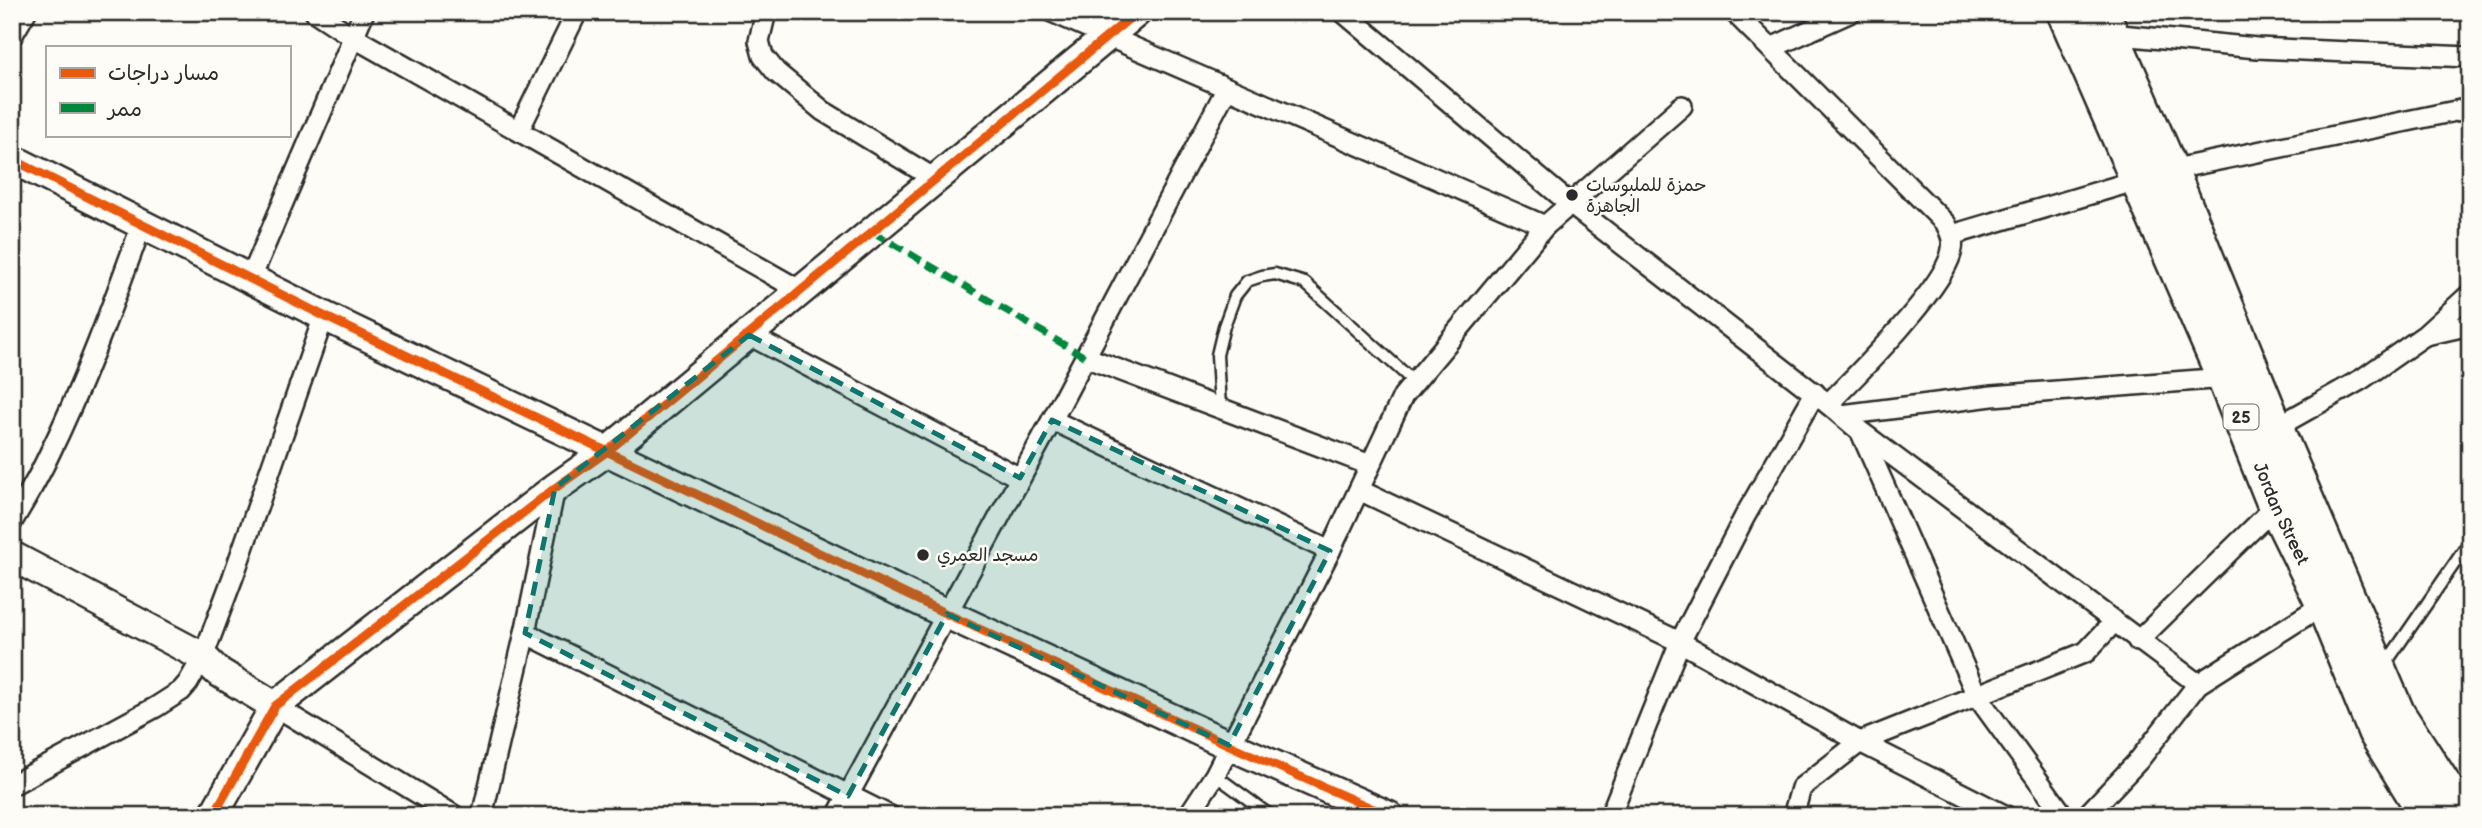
<svg xmlns="http://www.w3.org/2000/svg" width="2482" height="828" font-family="'Balsamiq Sans','Playpen Sans Arabic',sans-serif">
  <style>
    .lines { fill: none; stroke-linecap: round; stroke-linejoin: round }
    .lane-casing { stroke: #2b2b2b; stroke-width: 15 }
    .street-casing { stroke: #2b2b2b; stroke-width: 24 }
    .secondary-casing { stroke: #2b2b2b; stroke-width: 33 }
    .highway-casing { stroke: #2b2b2b; stroke-width: 40 }
    .lane { stroke: #fdfcf7; stroke-width: 10 }
    .street { stroke: #fdfcf7; stroke-width: 19 }
    .secondary { stroke: #fdfcf7; stroke-width: 28 }
    .highway { stroke: #fdfcf7; stroke-width: 35 }
    .quiet { stroke: #00873e; stroke-width: 7; stroke-dasharray: 14 7; stroke-linecap: butt }
    .cycleway-casing { stroke: #fdfcf7; stroke-width: 13 }
    .cycleway { stroke: #e8590c; stroke-width: 9 }
    .marked { fill: #0f766e; fill-opacity: 0.2; stroke: #0f766e; stroke-width: 5; stroke-dasharray: 14 9; stroke-linejoin: round }
    .poi-dot { fill: #2b2b2b; stroke: #fdfcf7; stroke-width: 2.5 }
    .labels { text-anchor: middle; stroke-width: 5; stroke-linejoin: round; paint-order: stroke }
    .shield { fill: #fdfcf7; stroke: #6a6a68; stroke-width: 2 }
    .shield-label { font-size: 16px; font-weight: bold; fill: #2b2b2b }
    .poi-label { font-size: 18px; fill: #2b2b2b; stroke: #fdfcf7; text-anchor: start }
    .street-label { font-size: 18px; fill: #2b2b2b; stroke: #fdfcf7 }
  </style>
  <rect width="100%" height="100%" fill="#fdfcf7"/>
  <filter id="ink" filterUnits="userSpaceOnUse"><feTurbulence type="fractalNoise" baseFrequency=".0143" numOctaves="2"/><feDisplacementMap in="SourceGraphic" scale="14" xChannelSelector="R" yChannelSelector="G"/><feConvolveMatrix kernelMatrix="1 2 1 2 8 2 1 2 1" color-interpolation-filters="sRGB"/></filter>
  <g filter="url(#ink)">
    <g class="lines">
      <!-- lane casing -->
      <g class="lane-casing">
        <g id="lane">
          <polyline points="1220,408 1217,355 1224,326 1235,296 1247,281 1262,276 1275,274 1305,283 1414,382"/>
          <polyline points="2384,666 2470,541"/>
          <polyline points="1215,775 1271,816"/>
        </g>
      </g>
      <!-- street casing -->
      <g class="street-casing">
        <g id="street">
          <polyline points="315,12 353,37 801,291"/>
          <polyline points="766,12 759,41 763,56 776,72 823,111 935,179"/>
          <polyline points="1052,12 1545,226"/>
          <polyline points="1343,12 1569,203 1828,404 1860,431 2198,684"/>
          <path d="M 1734,12 L 1946,224 C 1950,232 1954,240 1952,249 C 1948,284 1856,376 1828,404"/>
          <polyline points="2110,34 2257,48 2470,57"/>
          <polyline points="12,36 26,12"/>
          <polyline points="1771,48 1851,12"/>
          <polyline points="519,130 577,12"/>
          <polyline points="2170,170 2470,108"/>
          <polyline points="1952,235 2138,180"/>
          <polyline points="251,278 364,12"/>
          <polyline points="749,335 1020,478"/>
          <polyline points="2426,335 2470,325"/>
          <polyline points="1085,357 1370,465"/>
          <polyline points="1842,415 1992,396 2225,378"/>
          <polyline points="1052,420 1330,551"/>
          <polyline points="2275,428 2362,379 2425,335 2470,294"/>
          <polyline points="1862,435 1977,696 2064,816"/>
          <polyline points="1359,490 1680,642 1860,742 2006,816"/>
          <path d="M 12,522 C 24,502 36,482 46,461 C 84,384 113,304 142,224"/>
          <polyline points="525,633 890,816"/>
          <polyline points="2138,641 2276,506"/>
          <polyline points="275,706 455,816"/>
          <polyline points="12,785 156,707 181,691 188,683 203,657 233,577 324,316"/>
          <polyline points="482,816 525,633 555,488"/>
          <polyline points="837,816 1052,420 1227,88"/>
          <polyline points="1188,816 1215,775 1330,551 1403,396 1545,226 1682,106"/>
          <polyline points="1610,816 1680,642 1745,516 1815,393"/>
          <polyline points="1798,816 1795,809 1801,788 1860,742 2086,652 2114,622"/>
          <polyline points="2086,816 2139,760 2198,684 2324,604"/>
        </g>
      </g>
      <!-- secondary casing -->
      <g class="secondary-casing">
        <g id="secondary">
          <polyline points="12,159 324,316 947,614 1229,745 1389,816"/>
          <polyline points="12,556 203,657 217,671 275,706"/>
          <polyline points="213,816 275,706 555,488 609,450 1137,12"/>
        </g>
      </g>
      <!-- highway casing -->
      <g class="highway-casing">
        <g id="highway">
          <path id="s1" d="M 2065,12 L 2225,378 L 2276,506 L 2324,604 L 2376,732 L 2428,816"/>
          <polyline points="2101,12 2170,170 2275,428 2397,714 2463,816"/>
        </g>
      </g>
      <!-- lane -->
      <use href="#lane" class="lane"/>
      <!-- street -->
      <use href="#street" class="street"/>
      <!-- secondary -->
      <use href="#secondary" class="secondary"/>
      <!-- highway -->
      <use href="#highway" class="highway"/>
      <!-- quiet -->
      <polyline class="quiet" points="873,232 1085,357"/>
      <!-- cycleway casing -->
      <g class="cycleway-casing">
        <g id="cycleway">
          <polyline points="12,159 324,316 947,614 1229,745 1389,816"/>
          <polyline points="213,816 275,706 555,488 609,450 1137,12"/>
        </g>
      </g>
      <!-- cycleway -->
      <use href="#cycleway" class="cycleway"/>
    </g>
  </g>
  <!-- marked area -->
  <path class="marked" d="M 749,335 L 1020,478 L 1052,420 L 1330,551 L 1229,745 L 947,614 L 848,796 L 525,633 L 555,488 Z"/>
  <!-- markers -->
  <g class="poi-dot">
    <circle cx="1572" cy="195" r="7"/>
    <circle cx="923" cy="555" r="7"/>
  </g>
  <g class="labels">
    <!-- shield labels -->
    <rect class="shield" x="2223.5" y="404.5" width="35" height="25" rx="5"/>
    <g class="shield-label">
      <text x="2241" y="423">25</text>
    </g>
    <!-- poi labels -->
    <g class="poi-label">
      <text x="1586" y="191">حمزة للملبوسات<tspan x="1586" dy="21">الجاهزة</tspan></text>
      <text x="937" y="561">مسجد العمري</text>
    </g>
    <!-- street labels -->
    <g class="street-label">
      <text dy="6" stroke="none"><textPath href="#s1" startOffset="546">Jordan Street</textPath></text>
    </g>
  </g>
  <!-- margin -->
  <rect width="2482" height="828" fill="none" stroke="#fdfcf7" stroke-width="42"/>
  <rect x="21" y="21" width="2440" height="786" fill="none" stroke="#2b2b2b" stroke-width="2.5" filter="url(#ink)"/>
  <!-- legend -->
  <rect x="46" y="46" width="245" height="91" fill="#fdfcf7" stroke="#a9a8a5" stroke-width="2"/>
  <rect x="60" y="68" width="35" height="10" fill="#e8590c" stroke="#a9a8a5" stroke-width="2"/>
  <text x="108" y="80" font-size="21" fill="#2b2b2b">مسار دراجات</text>
  <rect x="60" y="103" width="35" height="10" fill="#00873e" stroke="#a9a8a5" stroke-width="2"/>
  <text x="108" y="116" font-size="21" fill="#2b2b2b">ممر</text>
</svg>
